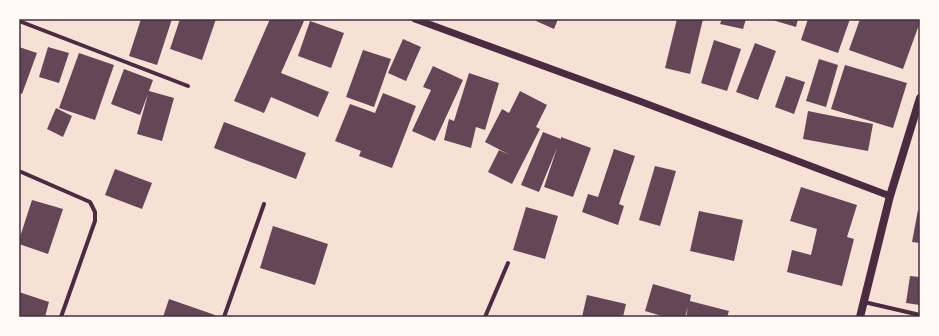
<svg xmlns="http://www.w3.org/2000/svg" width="939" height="336" font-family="Figtree,sans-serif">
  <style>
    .building { fill: #644757 }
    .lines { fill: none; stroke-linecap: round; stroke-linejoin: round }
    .minor { stroke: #4a2c40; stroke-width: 4 }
    .tertiary { stroke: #4a2c40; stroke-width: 7 }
    .secondary { stroke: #4a2c40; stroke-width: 8 }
    .neatline { fill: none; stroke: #4a2c40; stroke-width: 1.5 }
  </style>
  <rect width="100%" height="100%" fill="#f7e1d7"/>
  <!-- building -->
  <g class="building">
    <polygon points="141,19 172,19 157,65 129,56"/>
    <polygon points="180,19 216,19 202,60 170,49"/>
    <polygon points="270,19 299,19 304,21 281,73 329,92 318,117 271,97 264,113 234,101"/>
    <polygon points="537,19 558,19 554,29 536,21"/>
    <polygon points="677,19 703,19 690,74 665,68"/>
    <polygon points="722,19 746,19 743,29 720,24"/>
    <polygon points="769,19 798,19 796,27"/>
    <polygon points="808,19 850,19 838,53 801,40"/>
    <polygon points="860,19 920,19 920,22 903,69 849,50"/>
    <polygon points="310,21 344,33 331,68 298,56"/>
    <polygon points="403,39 421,47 406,81 388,73"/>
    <polygon points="714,40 741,49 727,91 701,83"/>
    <polygon points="755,43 776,51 758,100 736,92"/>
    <polygon points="19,47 37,53 22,94 19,93"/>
    <polygon points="48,47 69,53 59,83 39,77"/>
    <polygon points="363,50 391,59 374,107 346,97"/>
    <polygon points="79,53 114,65 95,120 59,108"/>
    <polygon points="819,59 838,65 826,107 806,101"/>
    <polygon points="845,65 907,83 893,128 831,109"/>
    <polygon points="433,66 463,80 435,141 412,131 431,90 423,87"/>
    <polygon points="124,69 153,80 149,91 174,98 162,141 137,134 148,94 140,115 111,104"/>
    <polygon points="469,73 499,83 485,130 476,127 471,148 444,140 449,119 454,121"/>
    <polygon points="786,76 805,82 794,114 775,107"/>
    <polygon points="520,91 547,105 536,127 540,129 512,184 488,172 499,150 510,155 485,142 502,109 509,113"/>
    <polygon points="383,93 416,106 392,168 359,156 361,151 335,141 350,104 375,113"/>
    <polygon points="56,108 72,116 63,137 47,129"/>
    <polygon points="808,111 873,124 868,151 803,139"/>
    <polygon points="224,122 306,153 296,179 214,148"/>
    <polygon points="543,132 561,139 561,137 591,148 573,197 544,187 557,148 539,192 521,185"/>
    <polygon points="614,149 635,156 619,204 624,206 618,225 582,212 588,194 598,197"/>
    <polygon points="655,166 676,171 660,226 639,220"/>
    <polygon points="115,169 152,183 142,209 105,195"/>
    <polygon points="801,187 857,205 847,237 854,239 842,286 787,272 792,250 811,255 817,229 790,221"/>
    <polygon points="32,200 63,209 48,254 19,244 19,240"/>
    <polygon points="526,207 558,216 545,259 513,250"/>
    <polygon points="918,210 920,210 920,243 912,242"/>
    <polygon points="699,211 743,220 734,261 690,251"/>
    <polygon points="273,226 328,244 315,285 260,268"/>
    <polygon points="910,276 920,277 920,305 906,303"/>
    <polygon points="653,284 691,295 690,301 729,311 727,317 686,317 688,307 685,317 665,317 645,311"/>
    <polygon points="19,292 49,302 45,317 19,317"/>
    <polygon points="587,295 626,304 623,317 582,317"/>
    <polygon points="169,299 215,315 214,317 163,317"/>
  </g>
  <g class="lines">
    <!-- minor -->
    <g class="minor">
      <polyline points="19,21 188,86"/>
      <polyline points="19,171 90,202 95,212 95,221 61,317"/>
      <polyline points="864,302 920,315"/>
      <polyline points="224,317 264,204"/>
      <polyline points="485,317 508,263"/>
    </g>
    <!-- tertiary -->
    <polyline class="tertiary" points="415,19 642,102 890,196"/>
    <!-- secondary -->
    <polyline class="secondary" points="860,317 890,196 920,98"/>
  </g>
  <!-- border -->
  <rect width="939" height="336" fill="none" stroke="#fffaf5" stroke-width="40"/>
  <rect x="20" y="20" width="899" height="296" class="neatline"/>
</svg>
